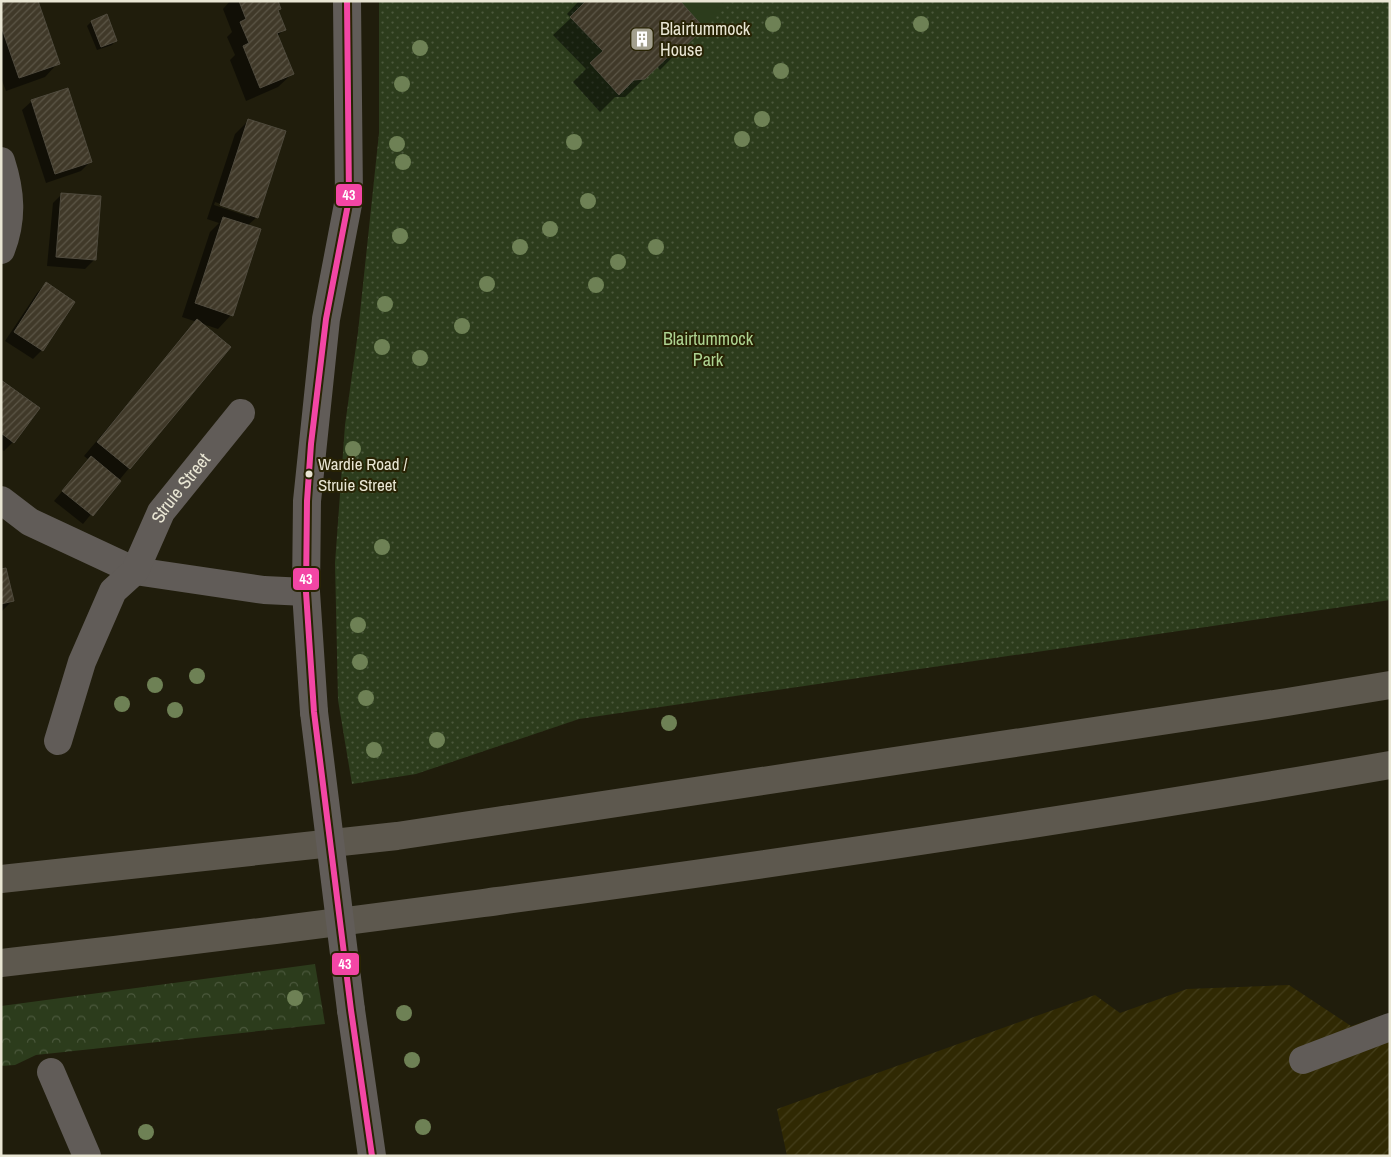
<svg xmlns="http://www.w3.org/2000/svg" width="1391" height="1157" font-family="'Archivo Narrow',sans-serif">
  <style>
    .industrial { fill: url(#industrial-furrows) }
    .forest { fill: url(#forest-crowns) }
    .park { fill: url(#park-dots) }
    .garden { fill: #2c3c1c }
    .shadow { fill: #0007; fill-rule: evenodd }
    .building { fill: url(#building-hatch); stroke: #4f4a3d }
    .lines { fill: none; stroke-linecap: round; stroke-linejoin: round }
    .minor { stroke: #615c58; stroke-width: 28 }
    .highway { stroke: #5d584e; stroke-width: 28 }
    .minor-bridge { stroke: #615c58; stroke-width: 28 }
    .bus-1-casing { stroke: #282304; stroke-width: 10 }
    .bus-1 { stroke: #f346a5; stroke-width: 6 }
    .tree { fill: #6e8155 }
    .bus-dot { fill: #e9e6d4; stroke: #282304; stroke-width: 2 }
    .labels { text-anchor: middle; stroke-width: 4; stroke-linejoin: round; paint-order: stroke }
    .bus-label { font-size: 17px; fill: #e9e6d4; stroke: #282304; text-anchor: start }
    .poi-label { font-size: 18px; fill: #e9e6d4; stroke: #282304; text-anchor: start }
    .park-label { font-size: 18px; fill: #add391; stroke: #282304 }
    .street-label { font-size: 18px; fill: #e9e6d4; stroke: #282304 }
    .line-badge { stroke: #282304; stroke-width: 2 }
    .badge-label { font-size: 14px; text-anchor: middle; font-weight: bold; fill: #fff }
  </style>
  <defs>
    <pattern id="industrial-furrows" width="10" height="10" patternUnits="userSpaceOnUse" patternTransform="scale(1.25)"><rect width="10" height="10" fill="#302903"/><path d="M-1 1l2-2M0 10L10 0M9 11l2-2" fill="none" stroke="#443e1b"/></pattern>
    <pattern id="forest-crowns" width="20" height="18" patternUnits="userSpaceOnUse" patternTransform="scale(1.25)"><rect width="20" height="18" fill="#2c3c1c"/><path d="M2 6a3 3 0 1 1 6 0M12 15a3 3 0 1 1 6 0" fill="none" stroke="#4b583c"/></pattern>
    <pattern id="park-dots" width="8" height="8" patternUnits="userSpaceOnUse" patternTransform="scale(1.25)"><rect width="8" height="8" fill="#2c3c1c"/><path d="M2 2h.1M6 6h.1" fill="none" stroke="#4b583c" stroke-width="1.8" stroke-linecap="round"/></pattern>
    <pattern id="building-hatch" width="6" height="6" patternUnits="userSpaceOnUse" patternTransform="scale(1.25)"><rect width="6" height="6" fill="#403929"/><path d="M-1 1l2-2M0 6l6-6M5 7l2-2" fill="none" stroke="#5c5647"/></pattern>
  </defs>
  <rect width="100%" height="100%" fill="#201d0c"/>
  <!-- industrial -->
  <polygon class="industrial" points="1289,985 1351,1026 1390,1013 1390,1156 787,1156 777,1109 1095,995 1120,1013 1187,989"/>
  <!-- forest -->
  <polygon class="forest" points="315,964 325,1024 36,1055 15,1065 1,1066 1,1006"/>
  <!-- park -->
  <polygon class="park" points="379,1 1390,1 1390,600 579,719 416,774 352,784 338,700 335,563 345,425 358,332 379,133"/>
  <!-- garden -->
  <polygon class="garden" points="680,1 732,1 704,27"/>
  <!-- shadow -->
  <g class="shadow">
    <polygon points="1,1 58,63 45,77 6,91 1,78"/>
    <polygon points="230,1 277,1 280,9 277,11 284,29 277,37 292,74 278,87 246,101 230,60 235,55 227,37 232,32 223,9"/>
    <polygon points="579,1 678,1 702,27 660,70 657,66 625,97 615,97 600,112 573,82 586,69 553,35 571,18 567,14"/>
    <polygon points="91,22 116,40 112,45 97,50 87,26"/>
    <polygon points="32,101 90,162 81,171 46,183 22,110"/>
    <path d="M 249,120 L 257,217 L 247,226 L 231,315 L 218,329 L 200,323 L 229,347 L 83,524 L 54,501 L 89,460 L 84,456 L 197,322 L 182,317 L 210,232 L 219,223 L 207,219 L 235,134 ZM 215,202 L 250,214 L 250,217 L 214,205 Z"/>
    <polygon points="62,194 94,260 85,269 47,266 53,203"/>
    <polygon points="46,284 74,302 42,350 33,359 5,341 37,293"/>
    <polygon points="1,382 13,442 4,451 1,449"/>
    <polygon points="1,570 12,601 1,612"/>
  </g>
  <!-- building -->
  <g class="building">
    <polygon points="1,1 38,1 60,64 19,78 1,26"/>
    <polygon points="239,1 278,1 281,9 278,10 286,30 277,33 294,74 260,88 243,46 249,43 240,22 246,19"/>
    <polygon points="586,1 680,1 704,28 678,53 675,50 645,79 634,80 619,95 590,63 603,51 570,17"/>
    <polygon points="107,14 117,41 101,47 91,21"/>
    <polygon points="68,88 92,162 55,174 31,100"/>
    <polygon points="248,119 286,131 258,218 220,205"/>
    <polygon points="61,193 101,196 96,260 56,257"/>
    <polygon points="223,217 261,229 233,316 195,303"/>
    <polygon points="46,282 75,302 43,351 14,332"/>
    <polygon points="197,319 231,347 130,469 97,442"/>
    <polygon points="1,380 40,408 14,443 1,433"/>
    <polygon points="91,456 121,481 93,516 62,491"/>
    <polygon points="6,568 14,601 1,604 1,569"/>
  </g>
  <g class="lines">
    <!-- minor -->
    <g class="minor">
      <path d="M 1,161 C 11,192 13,219 1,250"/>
      <polyline points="1,500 30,522 135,571 264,590 306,592"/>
      <polyline points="314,712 306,592 307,501 326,319 349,199 347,1"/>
      <path id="s1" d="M 58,741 L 82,662 L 113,591 L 135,571 L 161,512 L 241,413"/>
      <polyline points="351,1010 372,1156"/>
      <polyline points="1303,1060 1390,1027"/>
      <polyline points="51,1072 87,1156"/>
    </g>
    <!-- highway -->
    <g class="highway">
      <polyline points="1,879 397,836 1287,702 1390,685"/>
      <path d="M 1,963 C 167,945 332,923 498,901 C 796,861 1093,817 1390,765"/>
    </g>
    <!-- minor-bridge -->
    <polyline class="minor-bridge" points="314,712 351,1010"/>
    <!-- bus-1 casing -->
    <g class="bus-1-casing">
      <polyline id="bus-1" points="347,1 349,199 326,319 311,444 307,501 306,592 314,712 351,1010 372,1156"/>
    </g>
    <!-- bus-1 -->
    <use href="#bus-1" class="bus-1"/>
  </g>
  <!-- trees -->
  <g class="tree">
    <circle cx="773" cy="24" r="8"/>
    <circle cx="921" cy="24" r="8"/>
    <circle cx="420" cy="48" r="8"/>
    <circle cx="781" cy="71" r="8"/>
    <circle cx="402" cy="84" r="8"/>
    <circle cx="762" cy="119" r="8"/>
    <circle cx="742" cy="139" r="8"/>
    <circle cx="574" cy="142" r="8"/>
    <circle cx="397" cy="144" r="8"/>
    <circle cx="403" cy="162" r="8"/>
    <circle cx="588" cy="201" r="8"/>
    <circle cx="550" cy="229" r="8"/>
    <circle cx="400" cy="236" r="8"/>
    <circle cx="520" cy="247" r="8"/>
    <circle cx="656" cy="247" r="8"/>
    <circle cx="618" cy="262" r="8"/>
    <circle cx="487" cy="284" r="8"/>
    <circle cx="596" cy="285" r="8"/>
    <circle cx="385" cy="304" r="8"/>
    <circle cx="462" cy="326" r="8"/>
    <circle cx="382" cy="347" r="8"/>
    <circle cx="420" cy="358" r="8"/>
    <circle cx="353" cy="449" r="8"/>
    <circle cx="382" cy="547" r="8"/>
    <circle cx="358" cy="625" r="8"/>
    <circle cx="360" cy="662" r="8"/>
    <circle cx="197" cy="676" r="8"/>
    <circle cx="155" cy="685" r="8"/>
    <circle cx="366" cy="698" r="8"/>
    <circle cx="122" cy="704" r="8"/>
    <circle cx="175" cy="710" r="8"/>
    <circle cx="669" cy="723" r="8"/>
    <circle cx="437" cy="740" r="8"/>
    <circle cx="374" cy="750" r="8"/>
    <circle cx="295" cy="998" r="8"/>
    <circle cx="404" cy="1013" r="8"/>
    <circle cx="412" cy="1060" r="8"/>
    <circle cx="423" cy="1127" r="8"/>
    <circle cx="146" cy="1132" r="8"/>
  </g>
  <!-- icons -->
  <defs>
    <g id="building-square" transform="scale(1.25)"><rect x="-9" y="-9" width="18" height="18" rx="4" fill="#a3a08e" stroke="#282304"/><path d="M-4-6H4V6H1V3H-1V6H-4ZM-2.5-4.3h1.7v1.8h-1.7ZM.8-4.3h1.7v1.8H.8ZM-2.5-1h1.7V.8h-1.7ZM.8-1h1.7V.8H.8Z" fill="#fff"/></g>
  </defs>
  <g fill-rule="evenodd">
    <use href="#building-square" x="642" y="39"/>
  </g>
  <!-- markers -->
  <circle class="bus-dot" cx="309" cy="474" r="4.5"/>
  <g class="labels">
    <!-- bus labels -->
    <g class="bus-label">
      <text x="318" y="470">Wardie Road /<tspan x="318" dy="21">Struie Street</tspan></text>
    </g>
    <!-- poi labels -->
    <g class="poi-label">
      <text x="660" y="35">Blairtummock<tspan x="660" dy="21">House</tspan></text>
    </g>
    <!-- park labels -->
    <g class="park-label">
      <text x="708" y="345">Blairtummock<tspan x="708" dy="21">Park</tspan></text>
    </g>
    <!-- street labels -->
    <g class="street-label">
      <text dy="6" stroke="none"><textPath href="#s1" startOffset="285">Struie Street</textPath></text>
    </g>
  </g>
  <g class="line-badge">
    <rect x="335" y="183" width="28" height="24" rx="5" fill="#f346a5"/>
    <rect x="292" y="567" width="28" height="24" rx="5" fill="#f346a5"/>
    <rect x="331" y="952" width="29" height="24" rx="5" fill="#f346a5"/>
  </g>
  <g class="badge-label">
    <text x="349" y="200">43</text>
    <text x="306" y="584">43</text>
    <text x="345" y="969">43</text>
  </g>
  <!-- border -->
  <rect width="1391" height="1157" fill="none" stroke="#e9e6d4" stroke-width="5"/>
</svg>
